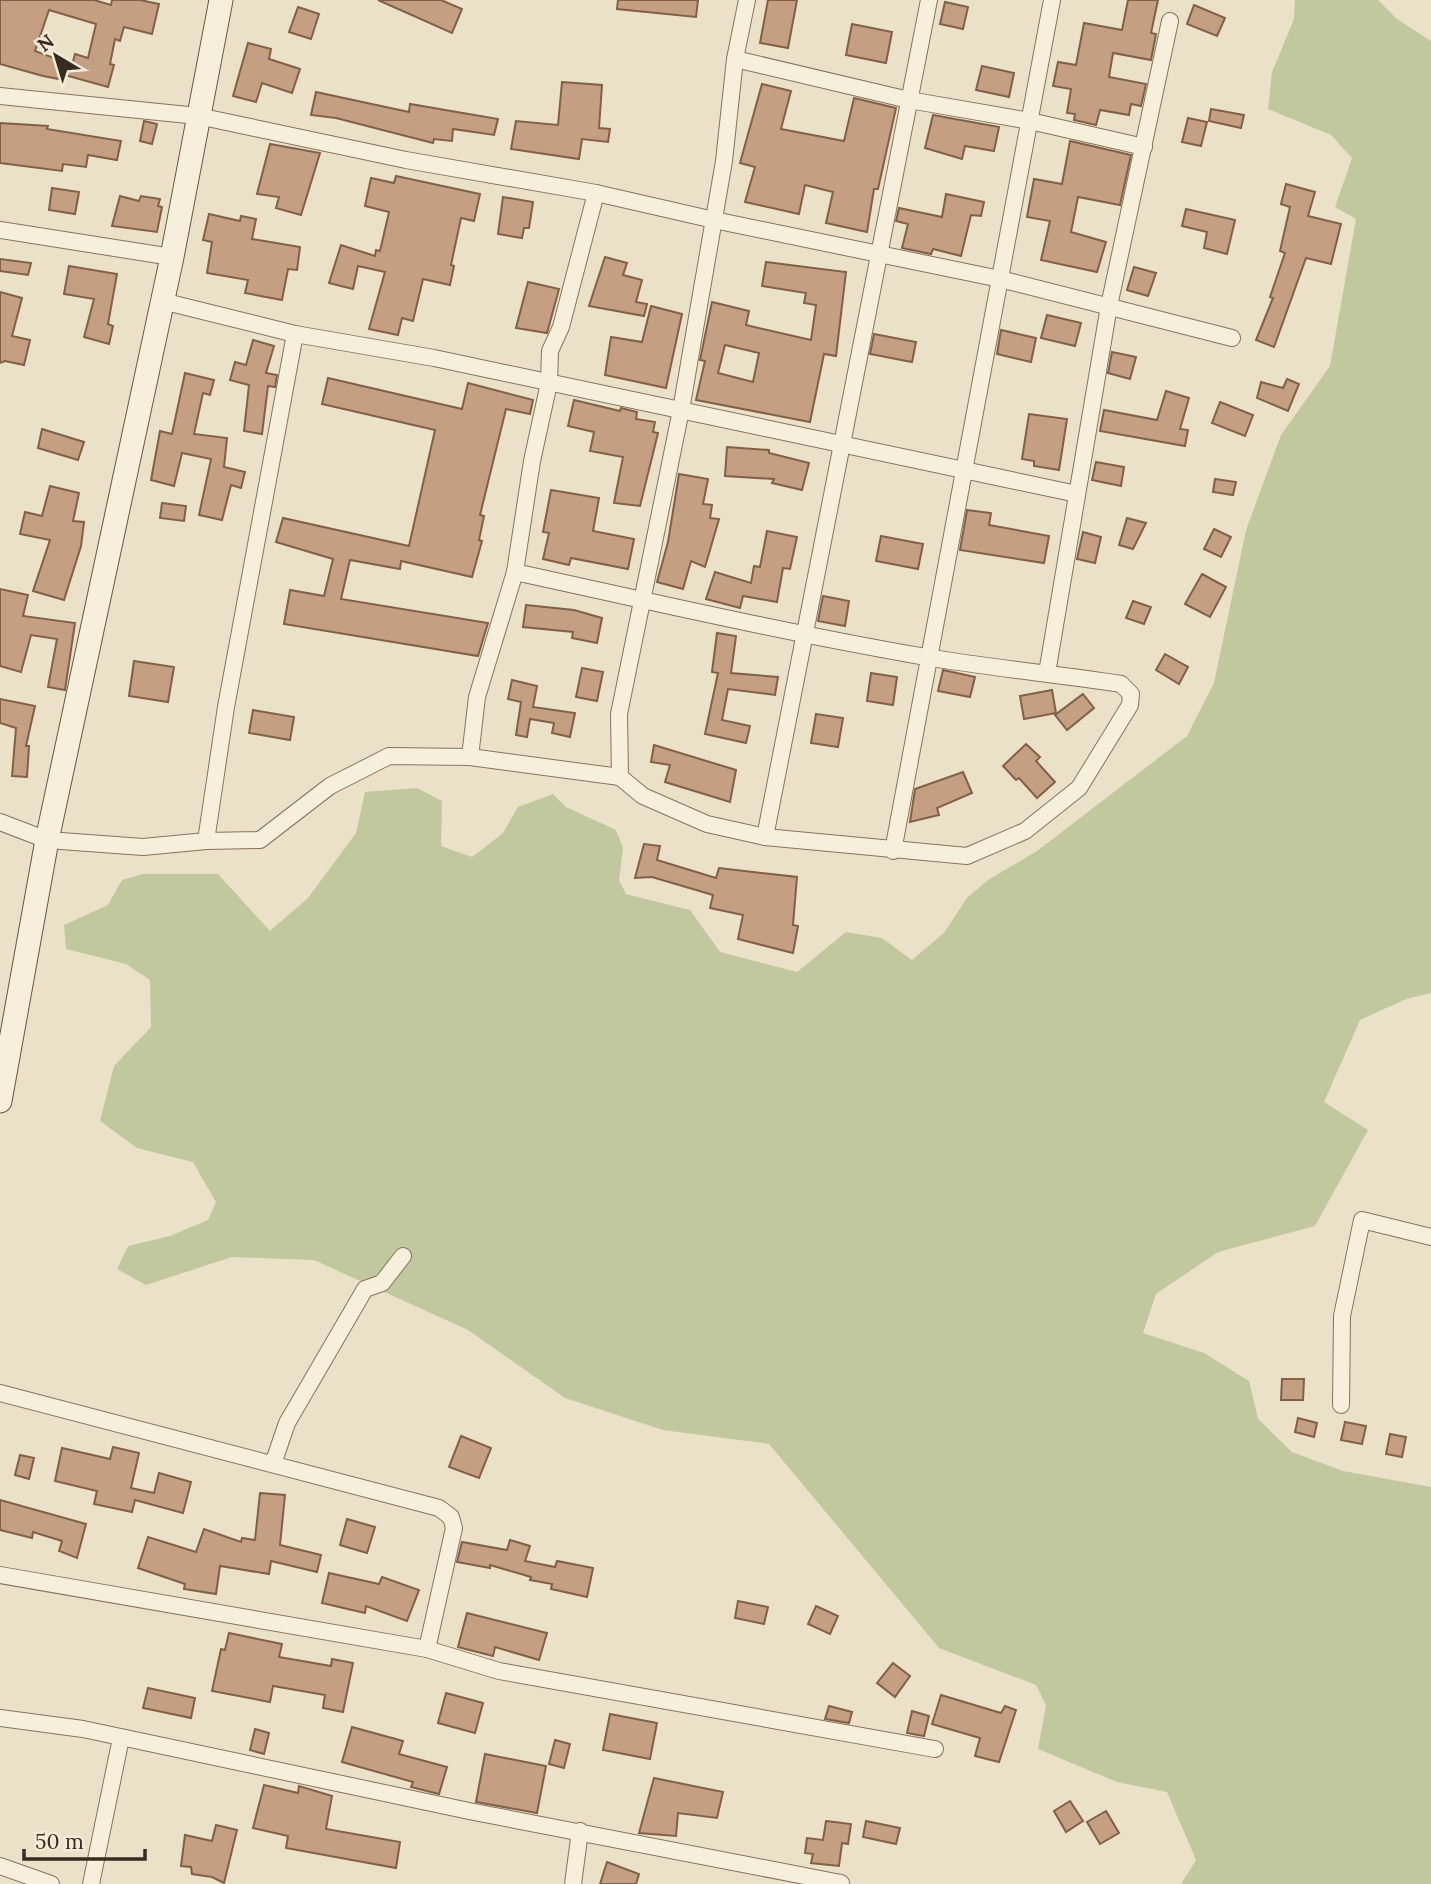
<svg xmlns="http://www.w3.org/2000/svg" width="1431" height="1884" font-family="Lora,serif">
  <style>
    .green { fill: #c2c89d }
    .building { fill: #c59f81; stroke: #826047; stroke-width: 2; fill-rule: evenodd }
    .lines { fill: none; stroke-linecap: round; stroke-linejoin: round }
    .street-casing { stroke: #85745f; stroke-width: 18 }
    .secondary-casing { stroke: #675542; stroke-width: 25 }
    .street { stroke: #f6efdb; stroke-width: 16 }
    .secondary { stroke: #f6efdb; stroke-width: 23 }
  </style>
  <rect width="100%" height="100%" fill="#eae1c8"/>
  <!-- green -->
  <polygon class="green" points="1295,0 1378,0 1397,19 1431,41 1431,993 1406,999 1360,1020 1324,1102 1368,1130 1315,1226 1218,1252 1156,1294 1143,1333 1204,1353 1249,1381 1258,1419 1292,1452 1343,1471 1431,1487 1431,1884 1181,1884 1196,1860 1167,1792 1117,1782 1038,1749 1046,1705 1036,1685 939,1648 769,1444 663,1430 565,1398 468,1330 314,1260 232,1257 146,1285 117,1269 128,1246 170,1236 208,1220 216,1202 193,1162 137,1148 100,1121 114,1066 151,1027 150,980 126,964 66,949 64,925 108,905 122,880 143,874 218,874 270,931 308,898 356,833 365,792 417,788 442,801 441,846 472,857 503,833 518,807 553,794 566,807 616,830 623,848 619,880 626,894 690,910 720,952 797,972 846,932 882,938 912,960 944,933 967,898 988,880 1037,851 1187,736 1214,683 1246,530 1281,435 1330,366 1356,219 1335,207 1352,158 1331,135 1268,109 1272,72 1294,19"/>
  <!-- building -->
  <g class="building">
    <path d="M 0,0 L 94,0 L 111,5 L 112,0 L 140,0 L 159,4 L 152,34 L 124,27 L 120,41 L 115,39 L 110,64 L 114,65 L 108,87 L 65,75 L 64,80 L 43,76 L 0,64 ZM 49,10 L 96,24 L 88,58 L 75,54 L 72,65 L 35,51 Z"/>
    <polygon points="378,0 441,0 462,9 452,33"/>
    <polygon points="618,0 698,0 696,17 617,9"/>
    <polygon points="768,0 797,0 788,48 760,43"/>
    <polygon points="1128,0 1158,0 1151,33 1156,34 1151,60 1113,53 1109,77 1146,84 1141,106 1131,104 1129,115 1100,110 1096,125 1074,120 1075,114 1067,113 1071,89 1053,86 1058,62 1076,65 1084,23 1122,30"/>
    <polygon points="945,2 968,7 963,29 940,24"/>
    <polygon points="1194,5 1225,18 1217,36 1187,24"/>
    <polygon points="298,7 319,14 311,39 289,32"/>
    <polygon points="852,24 892,32 886,63 846,55"/>
    <polygon points="248,43 271,49 269,59 300,69 292,93 262,83 256,102 233,96"/>
    <polygon points="982,66 1014,73 1009,97 976,90"/>
    <polygon points="562,82 602,85 599,128 610,129 608,142 582,139 579,159 511,149 516,121 558,125"/>
    <polygon points="762,84 791,91 781,129 844,141 854,98 896,108 878,189 874,189 867,232 826,223 833,192 805,185 799,214 745,202 755,167 740,163"/>
    <polygon points="316,92 409,112 410,104 498,119 494,135 453,129 452,141 434,139 433,143 336,118 311,115"/>
    <polygon points="1211,109 1244,115 1241,128 1209,121"/>
    <polygon points="933,115 999,127 994,151 965,146 962,159 925,148"/>
    <polygon points="1188,118 1207,122 1201,146 1182,142"/>
    <polygon points="144,121 157,124 152,144 140,141"/>
    <polygon points="0,123 48,126 47,129 121,141 117,160 88,155 86,167 63,164 62,171 0,163"/>
    <polygon points="1070,141 1131,155 1120,205 1078,197 1071,232 1106,242 1097,272 1041,260 1050,221 1027,217 1034,179 1062,184"/>
    <polygon points="270,144 320,153 301,215 276,208 279,197 257,194"/>
    <polygon points="396,176 480,194 474,221 461,218 451,265 454,266 450,285 423,279 413,321 402,318 398,335 369,329 385,272 358,266 353,289 329,283 341,245 375,256 376,250 380,251 389,212 365,206 371,178 394,183"/>
    <polygon points="1286,184 1315,192 1308,216 1341,224 1331,264 1306,258 1274,347 1256,340 1273,298 1270,297 1285,253 1280,251 1290,207 1281,204"/>
    <polygon points="52,188 79,192 75,214 49,210"/>
    <polygon points="946,194 984,202 981,216 971,215 961,256 933,249 931,254 902,248 908,224 896,221 899,208 942,217"/>
    <polygon points="120,196 139,201 141,196 160,199 158,206 162,207 157,232 112,226"/>
    <polygon points="503,197 533,202 529,228 524,228 522,238 498,234"/>
    <polygon points="1186,209 1235,220 1227,254 1204,248 1207,232 1182,226"/>
    <polygon points="209,214 240,221 241,216 256,219 252,239 300,247 297,270 288,269 282,300 245,293 248,280 207,273 212,242 203,240"/>
    <polygon points="605,257 627,263 623,275 642,280 636,302 647,304 644,316 589,306"/>
    <polygon points="0,259 31,263 28,275 0,271"/>
    <path d="M 766,262 L 846,272 L 836,356 L 824,354 L 810,422 L 696,400 L 705,361 L 700,360 L 712,302 L 749,311 L 746,325 L 811,340 L 816,305 L 804,303 L 806,293 L 762,286 ZM 725,345 L 759,353 L 753,382 L 718,373 Z"/>
    <polygon points="69,266 117,274 108,324 113,326 109,344 84,337 94,299 64,294"/>
    <polygon points="1134,267 1156,273 1148,296 1127,290"/>
    <polygon points="528,282 559,289 547,333 516,328"/>
    <polygon points="0,292 22,298 12,336 30,340 24,365 5,361 0,363"/>
    <polygon points="651,306 682,314 666,388 605,375 611,337 642,342"/>
    <polygon points="1047,315 1081,323 1075,346 1041,338"/>
    <polygon points="1001,330 1036,338 1031,362 997,354"/>
    <polygon points="874,334 916,342 912,362 870,354"/>
    <polygon points="253,340 274,346 266,373 277,375 275,387 268,386 262,434 244,431 249,385 230,380 235,362 246,365"/>
    <polygon points="1112,352 1136,357 1130,379 1108,373"/>
    <polygon points="185,373 214,380 210,395 203,393 194,434 227,438 224,467 245,472 241,488 231,485 222,520 199,515 211,459 182,453 174,486 151,480 160,431 172,434"/>
    <polygon points="328,378 462,409 468,383 533,400 530,414 506,409 480,515 484,516 479,540 482,541 472,577 401,561 400,569 350,560 341,599 488,623 478,656 284,624 290,590 324,596 333,559 276,542 283,518 409,546 435,430 322,404"/>
    <polygon points="1287,379 1299,384 1288,411 1257,398 1261,382 1283,388"/>
    <polygon points="1166,391 1189,398 1180,429 1188,430 1185,446 1100,431 1104,410 1157,420"/>
    <polygon points="574,400 620,411 621,408 637,412 636,419 655,422 653,432 658,433 640,506 614,503 623,457 590,451 594,432 568,426"/>
    <polygon points="1220,402 1253,415 1245,436 1212,423"/>
    <polygon points="1029,414 1067,419 1059,470 1034,466 1034,461 1022,459"/>
    <polygon points="42,429 84,442 78,460 38,448"/>
    <polygon points="727,447 769,450 769,453 809,463 802,490 772,483 774,479 725,476"/>
    <polygon points="1096,462 1124,467 1121,486 1092,480"/>
    <polygon points="679,474 708,479 703,504 712,505 710,518 719,519 705,567 691,561 683,589 657,582 668,542"/>
    <polygon points="1215,479 1236,482 1233,495 1213,492"/>
    <polygon points="50,486 79,493 73,521 84,522 81,546 64,600 33,591 50,540 20,534 25,512 42,516"/>
    <polygon points="551,490 599,498 593,531 634,539 628,569 571,558 569,565 543,559 549,533 543,532"/>
    <polygon points="162,503 186,506 184,521 160,518"/>
    <polygon points="967,510 991,513 989,525 1049,536 1044,563 960,550"/>
    <polygon points="1127,518 1146,523 1133,549 1119,545"/>
    <polygon points="1214,529 1231,537 1221,557 1204,549"/>
    <polygon points="767,531 797,537 790,569 783,568 777,602 743,596 740,608 706,599 715,572 751,583 754,566 760,567"/>
    <polygon points="1083,532 1101,537 1095,563 1077,559"/>
    <polygon points="881,536 923,544 918,569 876,561"/>
    <polygon points="1202,574 1226,587 1210,617 1185,604"/>
    <polygon points="0,589 28,595 23,616 75,623 65,690 48,687 57,639 31,635 21,672 0,666"/>
    <polygon points="823,596 849,601 845,626 818,621"/>
    <polygon points="1133,601 1151,607 1144,624 1126,618"/>
    <polygon points="526,605 574,610 602,618 597,643 572,638 573,632 523,627"/>
    <polygon points="717,633 736,636 731,673 778,677 775,695 728,689 722,720 750,726 746,743 705,734 718,673 712,672"/>
    <polygon points="1165,654 1188,667 1179,684 1156,670"/>
    <polygon points="134,661 174,667 168,702 129,696"/>
    <polygon points="582,668 603,672 597,701 576,697"/>
    <polygon points="943,670 975,677 970,697 938,691"/>
    <polygon points="871,673 897,677 893,705 867,701"/>
    <polygon points="512,680 537,686 533,707 575,713 570,737 552,733 554,723 530,719 527,737 516,735 521,702 508,699"/>
    <polygon points="1052,690 1056,713 1024,719 1020,696"/>
    <polygon points="1083,694 1094,708 1067,730 1055,715"/>
    <polygon points="0,699 35,706 26,746 29,746 27,777 12,776 16,728 0,723"/>
    <polygon points="253,710 294,717 290,740 249,733"/>
    <polygon points="816,714 843,718 838,747 811,743"/>
    <polygon points="1026,744 1040,757 1036,761 1055,782 1037,798 1019,778 1016,780 1003,766"/>
    <polygon points="654,745 736,770 730,802 665,782 670,765 651,762"/>
    <polygon points="963,772 972,793 937,808 939,815 910,822 915,789"/>
    <polygon points="644,844 660,846 657,860 716,878 719,868 797,877 793,925 798,926 793,953 738,939 743,915 710,908 713,895 652,877 635,878"/>
    <polygon points="1282,1379 1304,1379 1303,1400 1281,1400"/>
    <polygon points="1298,1418 1317,1423 1314,1437 1295,1432"/>
    <polygon points="1345,1422 1366,1426 1362,1444 1341,1440"/>
    <polygon points="1390,1434 1406,1437 1402,1457 1386,1454"/>
    <polygon points="461,1436 491,1448 479,1478 449,1467"/>
    <polygon points="113,1447 139,1453 131,1488 154,1493 159,1473 191,1482 183,1513 135,1500 132,1512 94,1504 97,1491 55,1481 62,1448 110,1459"/>
    <polygon points="20,1455 34,1458 29,1479 15,1475"/>
    <polygon points="260,1493 285,1495 280,1545 321,1555 317,1572 271,1561 269,1574 220,1566 216,1594 184,1589 185,1584 138,1568 148,1537 196,1552 204,1529 241,1542 242,1538 255,1540"/>
    <polygon points="0,1500 86,1524 77,1558 59,1551 62,1541 33,1532 32,1538 0,1530"/>
    <polygon points="347,1519 375,1527 367,1553 340,1545"/>
    <polygon points="510,1540 530,1546 525,1561 555,1567 557,1561 593,1568 587,1597 551,1589 552,1584 530,1580 531,1577 490,1565 490,1568 457,1562 462,1542 507,1550"/>
    <polygon points="329,1573 379,1584 382,1577 419,1590 407,1621 366,1606 365,1613 322,1603"/>
    <polygon points="738,1601 768,1607 764,1624 735,1618"/>
    <polygon points="816,1606 838,1616 830,1634 808,1624"/>
    <polygon points="467,1613 547,1633 539,1660 495,1647 493,1656 458,1647"/>
    <polygon points="229,1633 282,1644 279,1657 331,1666 332,1659 353,1663 343,1712 323,1708 325,1695 273,1686 270,1702 212,1691 221,1649 225,1650"/>
    <polygon points="893,1663 910,1676 895,1697 877,1683"/>
    <polygon points="148,1688 195,1698 191,1718 143,1708"/>
    <polygon points="446,1693 483,1703 475,1733 438,1723"/>
    <polygon points="941,1695 1001,1713 1005,1706 1016,1710 999,1762 975,1756 980,1738 932,1724"/>
    <polygon points="829,1706 852,1712 849,1723 825,1719"/>
    <polygon points="912,1711 929,1716 924,1736 907,1733"/>
    <polygon points="610,1714 657,1723 650,1759 603,1750"/>
    <polygon points="352,1727 403,1741 399,1754 447,1767 439,1794 411,1787 413,1782 342,1762"/>
    <polygon points="255,1729 269,1733 264,1754 250,1750"/>
    <polygon points="555,1740 570,1744 564,1768 549,1764"/>
    <polygon points="485,1754 546,1766 537,1813 476,1802"/>
    <polygon points="654,1778 723,1792 717,1818 678,1813 676,1836 639,1833"/>
    <polygon points="264,1785 298,1793 299,1786 332,1796 326,1829 400,1842 396,1868 286,1848 288,1836 253,1828"/>
    <polygon points="1070,1801 1083,1821 1066,1832 1054,1811"/>
    <polygon points="1106,1811 1119,1833 1100,1844 1087,1822"/>
    <polygon points="826,1821 851,1824 848,1844 842,1843 839,1866 811,1863 813,1854 805,1853 807,1838 823,1840"/>
    <polygon points="866,1821 900,1828 896,1844 863,1837"/>
    <polygon points="216,1825 237,1830 224,1883 212,1877 192,1874 191,1867 181,1866 185,1835 212,1841"/>
    <polygon points="607,1862 639,1874 636,1884 600,1884"/>
  </g>
  <g class="lines">
    <!-- street casing -->
    <g class="street-casing">
      <g id="street">
        <polyline points="735,59 909,100 1030,121 1144,147"/>
        <polyline points="0,96 198,116 406,160 596,193 714,220 1000,279 1232,338"/>
        <polyline points="0,230 172,257"/>
        <polyline points="162,301 295,334 434,358 1077,494"/>
        <path d="M 515,572 C 651,602 788,633 926,657 C 991,668 1056,674 1121,684 L 1131,694 L 1130,705 L 1079,788 L 1025,831 L 967,856 L 765,837 L 707,824 L 643,796 L 620,777 L 619,714 L 681,410 L 724,161 L 735,59 L 747,0"/>
        <polyline points="1047,673 1109,306 1170,21"/>
        <polyline points="470,757 477,697 515,572 532,461 549,383 550,351 561,327 596,193"/>
        <polyline points="0,822 47,840 143,847 206,841 226,707 295,334"/>
        <polyline points="765,837 929,0"/>
        <polyline points="206,841 260,840 330,786 389,756 470,757 620,777"/>
        <polyline points="893,851 1052,0"/>
        <polyline points="0,1393 439,1508 451,1517 454,1528 427,1649"/>
        <polyline points="1341,1405 1342,1316 1362,1220 1431,1237"/>
        <polyline points="273,1464 287,1423 365,1289 382,1283 403,1256"/>
        <polyline points="0,1575 427,1649 499,1671 935,1749"/>
        <polyline points="0,1718 83,1729 469,1811 841,1883"/>
        <polyline points="0,1866 51,1884"/>
        <polyline points="91,1884 121,1738"/>
        <polyline points="573,1884 580,1831"/>
      </g>
    </g>
    <!-- secondary casing -->
    <g class="secondary-casing">
      <polyline id="secondary" points="0,1101 47,840 172,257 221,0"/>
    </g>
    <!-- street -->
    <use href="#street" class="street"/>
    <!-- secondary -->
    <use href="#secondary" class="secondary"/>
  </g>
  <!-- north arrow -->
  <g transform="translate(56 56) rotate(322)" stroke="#f3ebd7" stroke-width="5" paint-order="stroke">
  <path d="M0-5L12 26L0 18L-12 26Z" fill="#372c21"/>
  <text y="-10" font-size="19" font-weight="bold" text-anchor="middle" fill="#372c21">N</text>
  </g>
  <!-- scale -->
  <path d="M24 1849v10h121v-10" fill="none" stroke="#372c21" stroke-width="3.5"/>
  <text x="35" y="1849" font-size="21" fill="#372c21" stroke="#f3ebd7" stroke-width="5" paint-order="stroke">50 m</text>
</svg>
